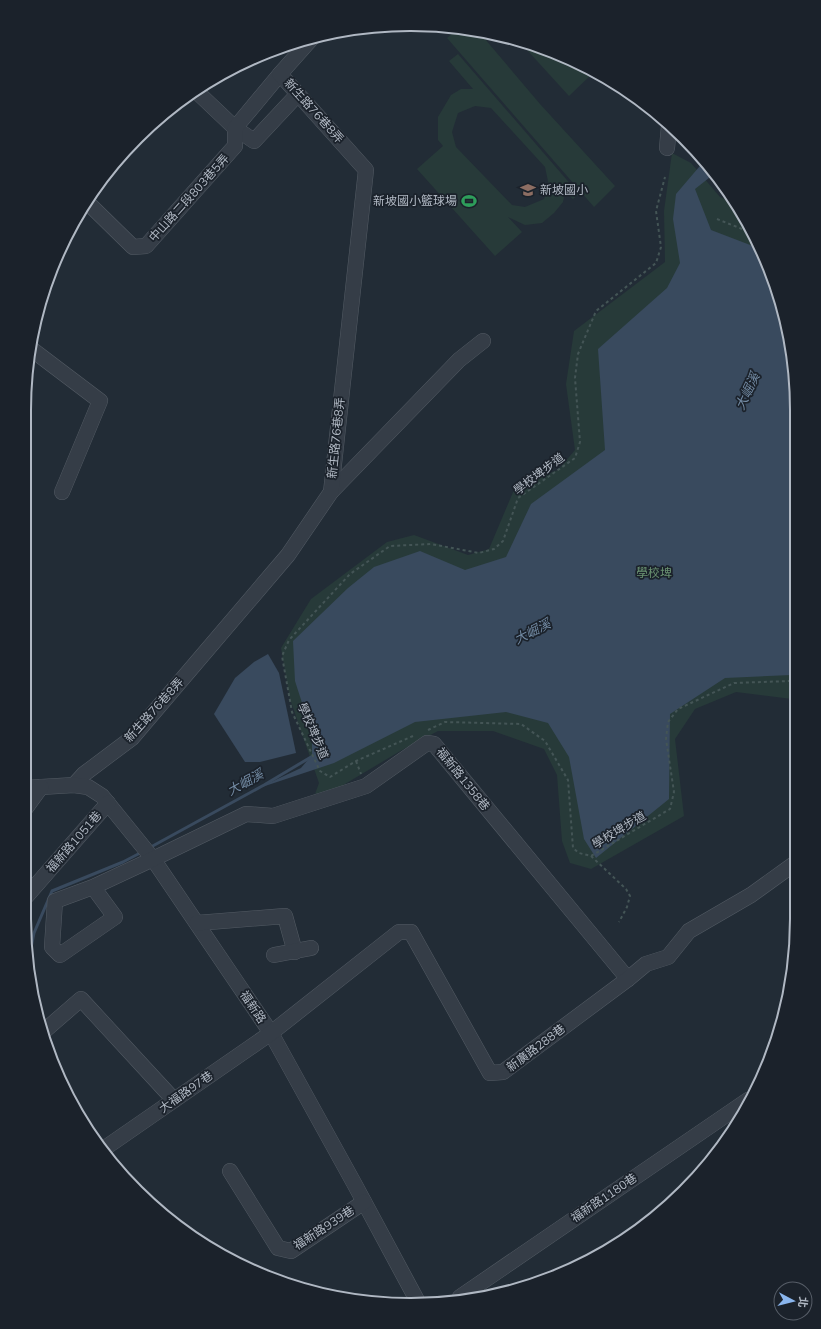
<svg xmlns="http://www.w3.org/2000/svg" width="821" height="1329" font-family="Mulish,'Noto Sans TC',sans-serif">
  <style>
    .green { fill: #273a39; fill-rule: evenodd }
    .water { fill: #394a5e }
    .lines { fill: none; stroke-linecap: round; stroke-linejoin: round }
    .stream { stroke: #394a5e; stroke-width: 3 }
    .minor-casing { stroke: #535b64; stroke-width: 16 }
    .path { stroke: #445556; stroke-width: 2; stroke-dasharray: 3 3; stroke-linecap: butt }
    .minor { stroke: #353d47; stroke-width: 15 }
    .labels { text-anchor: middle; stroke-width: 3.5; stroke-linejoin: round; paint-order: stroke }
    .street-label { font-size: 12px; fill: #b0b8c3; stroke: #1b222b }
    .poi-label { font-size: 12px; fill: #b0b8c3; stroke: #1b222b; text-anchor: start }
    .park-label { font-size: 12px; fill: #6a9171; stroke: #1b222b }
    .water-label { font-size: 13px; font-style: italic; fill: #738ba4; stroke: #1b222b }
    .rim { fill: none; stroke: #b0b8c3; stroke-width: 2 }
  </style>
  <rect width="100%" height="100%" fill="#222c36"/>
  <!-- green -->
  <g class="green">
    <polygon points="458,29 479,32 540,104 615,186 594,207 447,38"/>
    <polygon points="518,40 581,64 594,72 569,96"/>
    <path d="M 458,54 L 579,194 L 573,199 L 565,192 L 563,202 L 554,213 L 542,223 L 525,225 L 508,217 L 522,232 L 495,256 L 417,169 L 443,146 L 438,140 L 438,117 L 451,95 L 461,89 L 473,89 L 449,61 ZM 475,106 L 491,108 L 545,167 L 549,186 L 544,199 L 525,207 L 512,205 L 456,147 L 452,132 L 458,113 Z"/>
    <polygon points="672,153 691,163 720,197 736,204 745,217 784,310 796,385 795,697 792,699 736,692 695,709 675,739 684,816 591,869 570,863 562,841 557,775 544,749 493,731 438,731 402,750 340,787 315,794 319,783 290,699 281,648 311,599 387,542 414,535 468,555 489,549 516,485 558,470 575,450 566,384 574,331 665,262 664,211"/>
  </g>
  <!-- water -->
  <g class="water">
    <polygon points="705,160 714,174 695,189 711,230 758,248 784,310 796,385 795,669 791,675 725,678 670,714 669,799 596,858 584,839 569,757 548,723 506,712 415,722 334,763 256,789 301,768 312,755 312,734 295,681 293,641 348,588 374,567 420,551 465,570 506,557 531,504 605,450 598,349 667,288 680,263 673,219 676,194"/>
    <polygon points="268,654 279,673 296,753 260,762 245,762 214,714 235,678 254,662"/>
  </g>
  <g class="lines">
    <!-- stream -->
    <g class="stream">
      <polyline points="149,848 264,785 311,757"/>
      <polyline points="30,953 34,933 52,891 123,862 142,852"/>
    </g>
    <!-- minor casing -->
    <g class="minor-casing">
      <g id="minor">
        <polyline points="196,91 235,128 254,141 298,94"/>
        <polyline points="667,148 669,126"/>
        <polyline points="88,203 133,247 146,246 235,146 235,128 280,74"/>
        <polyline points="30,348 100,401 62,492"/>
        <polyline points="331,492 459,360 483,341"/>
        <polyline points="74,785 84,774 132,738 288,555 331,492 366,170 280,74 312,38"/>
        <polyline points="25,788 74,785 88,787 102,796 153,859 271,1033 355,1185 419,1304"/>
        <polyline points="25,809 41,787"/>
        <polyline points="93,887 115,917 60,955 52,947 55,901 93,887 153,859 246,814 273,816 366,786 427,743 434,744 628,979"/>
        <polyline points="24,899 108,803"/>
        <polyline points="197,923 285,916 295,952"/>
        <polyline points="274,955 311,948"/>
        <polyline points="43,1032 81,999 174,1100"/>
        <polyline points="102,1150 271,1033 399,932 411,932 490,1073 503,1072 628,979 646,964 668,957 689,931 751,895 794,864"/>
        <polyline points="230,1171 278,1248 291,1251 364,1202"/>
        <polyline points="460,1297 748,1100"/>
      </g>
    </g>
    <!-- path -->
    <g class="path">
      <polyline points="717,219 752,233"/>
      <polyline points="428,730 445,722 521,724 545,741 568,780 573,848 579,853 591,856 670,809 674,792 666,739 668,722 678,709 734,683 790,681 795,677"/>
      <polyline points="413,736 356,761 330,777 320,771 292,712 282,656 289,640 350,574 390,546 431,544 479,553 494,549 503,541 518,498 575,458 580,442 575,378 578,354 596,311 656,263 661,247 656,211 665,177"/>
      <polyline points="356,761 361,774"/>
      <polyline points="591,856 626,889 630,896 627,907 619,922"/>
    </g>
    <!-- minor -->
    <use href="#minor" class="minor"/>
  </g>
  <!-- icons -->
  <defs>
    <g id="school-bare" transform="scale(1.2)"><path d="M0-5L7-2L0 1L-7-2ZM-4 1L0 2.5L4 1V4Q0 6-4 4Z" fill="#8d6e63" stroke="#1b222b" stroke-width="2.5" paint-order="stroke"/></g>
    <g id="stadium-bare" transform="scale(1.2)"><path d="M0-5a6.5 5 0 1 0 0 10a6.5 5 0 1 0 0-10ZM-3.5-1.8h7v3.6h-7Z" fill="#2e9e5b" stroke="#1b222b" stroke-width="2.5" paint-order="stroke"/></g>
  </defs>
  <g fill-rule="evenodd">
    <use href="#school-bare" x="528" y="190"/>
    <use href="#stadium-bare" x="469" y="201"/>
  </g>
  <g class="labels">
    <!-- street labels -->
    <g class="street-label">
      <text transform="translate(314 111) rotate(48)" y="4">新生路76巷8弄</text>
      <text transform="translate(189 198) rotate(-48)" y="4">中山路二段803巷5弄</text>
      <text transform="translate(336 438) rotate(-84)" y="4">新生路76巷8弄</text>
      <text transform="translate(539 474) rotate(-37)" y="4">學校埤步道</text>
      <text transform="translate(154 710) rotate(-48)" y="4">新生路76巷8弄</text>
      <text transform="translate(313 731) rotate(67)" y="4">學校埤步道</text>
      <text transform="translate(463 779) rotate(51)" y="4">福新路1358巷</text>
      <text transform="translate(619 830) rotate(-31)" y="4">學校埤步道</text>
      <text transform="translate(74 842) rotate(-49)" y="4">福新路1051巷</text>
      <text transform="translate(253 1007) rotate(56)" y="4">福新路</text>
      <text transform="translate(536 1048) rotate(-37)" y="4">新廣路288巷</text>
      <text transform="translate(186 1092) rotate(-35)" y="4">大福路97巷</text>
      <text transform="translate(604 1198) rotate(-34)" y="4">福新路1180巷</text>
      <text transform="translate(324 1228) rotate(-33)" y="4">福新路939巷</text>
    </g>
    <!-- poi labels -->
    <g class="poi-label">
      <text x="540" y="194">新坡國小</text>
      <text x="457" y="205" text-anchor="end">新坡國小籃球場</text>
    </g>
    <!-- park labels -->
    <g class="park-label">
      <text x="654" y="577">學校埤</text>
    </g>
    <!-- water labels -->
    <g class="water-label">
      <text transform="translate(747 391) rotate(-65)" y="5">大崛溪</text>
      <text transform="translate(532 631) rotate(-27)" y="5">大崛溪</text>
      <text transform="translate(245 782) rotate(-29)" y="5">大崛溪</text>
    </g>
  </g>
  <!-- crop -->
  <path d="M0 0H821V1329H0ZM410 31H411A379 379 0 0 1 790 410V919A379 379 0 0 1 411 1298H410A379 379 0 0 1 31 919V410A379 379 0 0 1 410 31Z" fill="#1b222b" fill-rule="evenodd"/>
  <path class="rim" d="M410 31H411A379 379 0 0 1 790 410V919A379 379 0 0 1 411 1298H410A379 379 0 0 1 31 919V410A379 379 0 0 1 410 31Z"/>
  <!-- north arrow -->
  <g transform="translate(793 1301) rotate(97)"><circle r="19" fill="#1b222b" stroke="#575e68"/>
  <path d="M0-3L7 15L0 10L-7 15Z" fill="#8ab6ee"/>
  <text y="-6" font-size="11" font-weight="bold" text-anchor="middle" fill="#b0b8c3">北</text>
  </g>
</svg>
